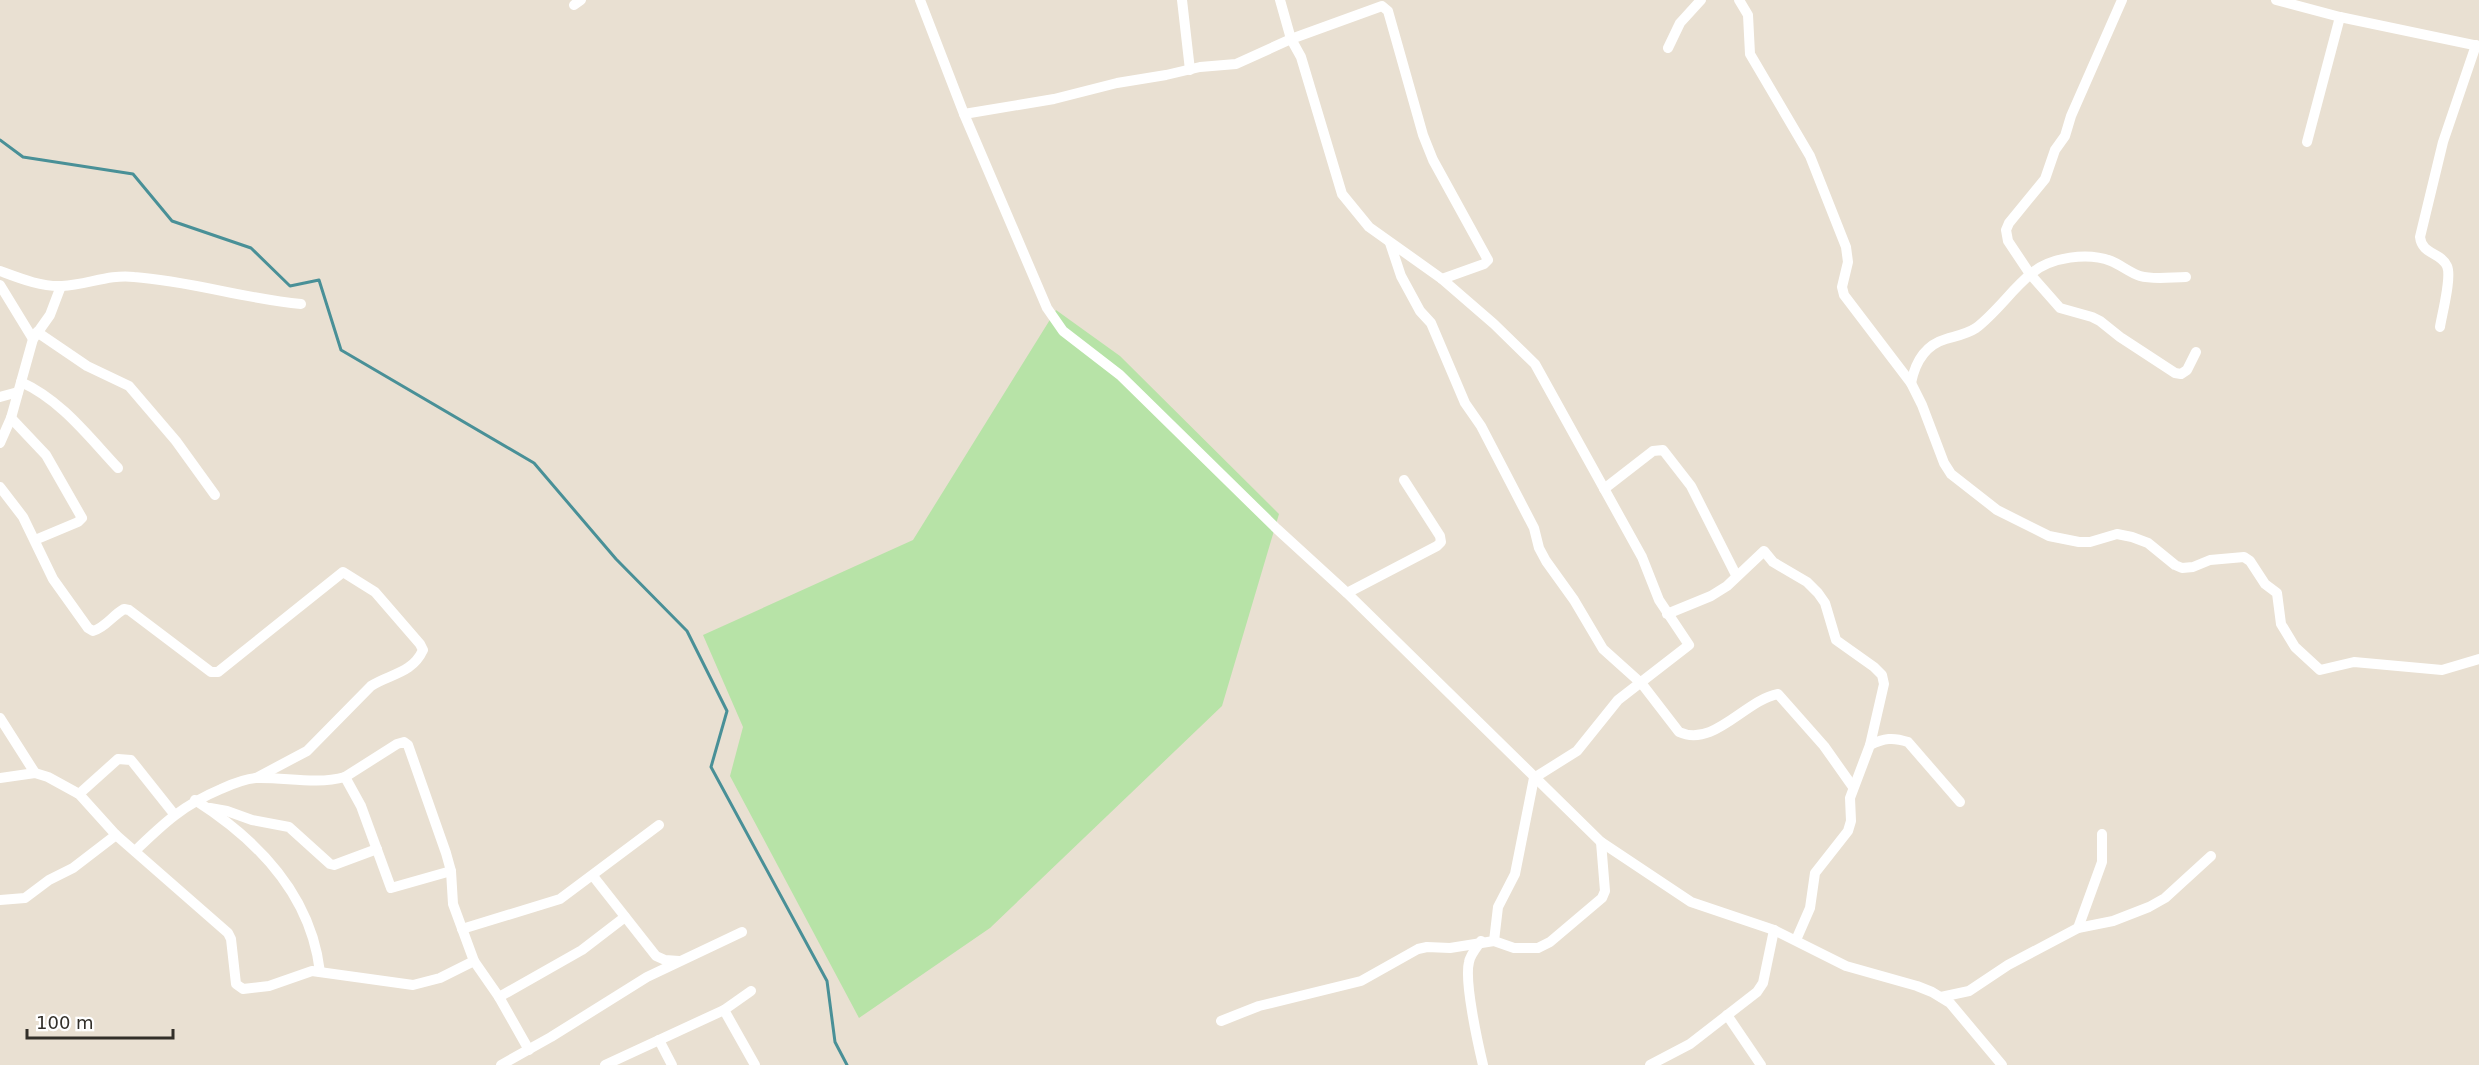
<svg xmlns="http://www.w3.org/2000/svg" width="2479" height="1065" font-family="'DejaVu Sans',sans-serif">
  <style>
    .green { fill: #b7e3a7 }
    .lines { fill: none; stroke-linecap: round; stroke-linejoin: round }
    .stream { stroke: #499097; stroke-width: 3 }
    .minor { stroke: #fff; stroke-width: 10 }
  </style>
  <rect width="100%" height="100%" fill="#e9e0d2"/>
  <!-- green -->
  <polygon class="green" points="1056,310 1120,356 1279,514 1222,706 990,928 859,1018 730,776 743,727 703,635 913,540"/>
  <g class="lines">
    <!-- stream -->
    <polyline class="stream" points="0,140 23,157 133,174 172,221 251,248 290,286 319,280 341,350 534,463 616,559 687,631 727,711 711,767 827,981 835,1042 847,1065"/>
    <!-- minor -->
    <g class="minor">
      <polyline points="920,0 964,114 1047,308 1063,331 1120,375 1277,529 1347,593 1601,842 1691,902 1774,930 1846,966 1917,986 1932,992 1950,1003 2002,1065"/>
      <polyline points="1182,0 1190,70"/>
      <polyline points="1280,0 1291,39 1301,57 1342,194 1369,227 1442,279 1494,324 1535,364 1642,557 1659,600 1689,645 1618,700 1577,751 1534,778 1515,874 1498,907 1494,941"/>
      <polyline points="1739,0 1748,15 1750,54 1810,156 1846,247 1848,262 1842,287 1844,295 1911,383 1922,405 1944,463 1951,474 1997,510 2049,536 2079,542 2090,542 2117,534 2132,537 2148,543 2175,565 2182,568 2193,567 2210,560 2244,557 2250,561 2265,584 2277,593 2281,624 2295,647 2320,670 2354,662 2442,670 2479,659"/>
      <polyline points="2122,0 2071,116 2065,136 2055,150 2045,179 2009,223 2006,230 2008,241 2030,274 2060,308 2092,317 2100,321 2120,337 2175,373 2181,374 2187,370 2196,352"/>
      <polyline points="2276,0 2340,17 2479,46"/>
      <polyline points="574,5 581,0"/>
      <polyline points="1668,48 1680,23 1701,0"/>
      <polyline points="964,114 1054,99 1117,83 1166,75 1200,67 1236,64 1291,39 1382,6 1388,11 1423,135 1433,160 1488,260 1484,264 1442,279"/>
      <polyline points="2307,142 2340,17"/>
      <path d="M 1390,243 L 1401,276 L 1420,311 L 1431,323 L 1465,403 L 1481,426 L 1534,528 L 1539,548 L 1546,561 L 1574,600 L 1603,649 L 1642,684 L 1679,732 C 1714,748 1745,700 1778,694 L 1824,746 L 1853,787"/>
      <path d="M 0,271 C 19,278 41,287 62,286 C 87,285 109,274 134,277 C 191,281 245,299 301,304"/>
      <polyline points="0,285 33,339"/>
      <path d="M 2440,327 C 2442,314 2452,277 2447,266 C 2441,252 2422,255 2420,237 L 2443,142 L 2476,45"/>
      <polyline points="37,332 87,366 129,386 176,441 215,495"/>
      <path d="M 21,382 C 61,400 88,436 118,468"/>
      <path d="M 1911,383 C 1915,363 1925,345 1946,339 C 1956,336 1967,334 1976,328 C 1997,312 2012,289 2032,273 C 2051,257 2088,252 2111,261 C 2121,265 2130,273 2140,276 C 2154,280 2172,277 2186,277"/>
      <polyline points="0,397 18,392"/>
      <polyline points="11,418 46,455 82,518 78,522 35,540"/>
      <polyline points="0,443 11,418 33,339 50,315 61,286"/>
      <path d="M 0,487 L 23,517 L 53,579 L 88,628 L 93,631 C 105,628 113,615 124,609 L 129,610 L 211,672 L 218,672 L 343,572 L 375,592 L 420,644 L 423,650 C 412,674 389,674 371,686 L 307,751 L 256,778"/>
      <polyline points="1604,489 1653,451 1663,450 1691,486 1736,575"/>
      <polyline points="1347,593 1437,546 1441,542 1440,536 1404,480"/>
      <polyline points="1667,614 1711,596 1727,586 1764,551 1773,562 1807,582 1818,593 1825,603 1836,640 1874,667 1882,675 1884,684 1870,745 1850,798 1851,821 1848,831 1815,873 1810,908 1796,940"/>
      <polyline points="0,718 35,773"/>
      <path d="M 1870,745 C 1884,738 1893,737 1908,742 L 1960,802"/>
      <polyline points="345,777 361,806 391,888 451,871"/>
      <polyline points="0,778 35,773 48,777 79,794 116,835 228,933 231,939 236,984 243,989 269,986 312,971 413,985 440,978 474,961"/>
      <polyline points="79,794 118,759 131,760 174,814"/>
      <path d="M 195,800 C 258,840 311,894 320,972"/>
      <polyline points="210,808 227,811 252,820 289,827 330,864 334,865 377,849"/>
      <path d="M 135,851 C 164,823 183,805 221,789 C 232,784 244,779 256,778 C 286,777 315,785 345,777 L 397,744 L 404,742 L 408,745 L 446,853 L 451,871 L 453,904 L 474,961 L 499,997 L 529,1050"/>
      <polyline points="593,876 656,956 665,960 679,961"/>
      <polyline points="0,900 25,898 49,880 73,868 116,835"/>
      <polyline points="2078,928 2102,862 2102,834"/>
      <polyline points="462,929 560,899 659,825"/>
      <path d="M 1481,941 C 1477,947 1470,955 1469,962 C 1464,981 1478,1044 1483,1065"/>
      <polyline points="499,997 582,950 625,917"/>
      <polyline points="1941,997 1969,991 2008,965 2078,928 2113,921 2149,907 2165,898 2211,856"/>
      <polyline points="724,1010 755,1065"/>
      <polyline points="1727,1015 1761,1065"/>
      <polyline points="1221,1021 1259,1006 1361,981 1418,949 1427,947 1450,948 1494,941 1514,948 1538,948 1550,942 1602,898 1605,891 1601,842"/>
      <polyline points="659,1040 672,1065"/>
      <polyline points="501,1065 551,1037 647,977 742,932"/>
      <polyline points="605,1065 724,1010 751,991"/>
      <polyline points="1650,1065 1690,1044 1757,992 1763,983 1774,930"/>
    </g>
  </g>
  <!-- scale -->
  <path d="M27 1029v9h146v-9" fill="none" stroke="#322f29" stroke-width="3"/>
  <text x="36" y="1029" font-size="18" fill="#322f29" stroke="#ffffff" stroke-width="4.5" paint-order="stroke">100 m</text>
</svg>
